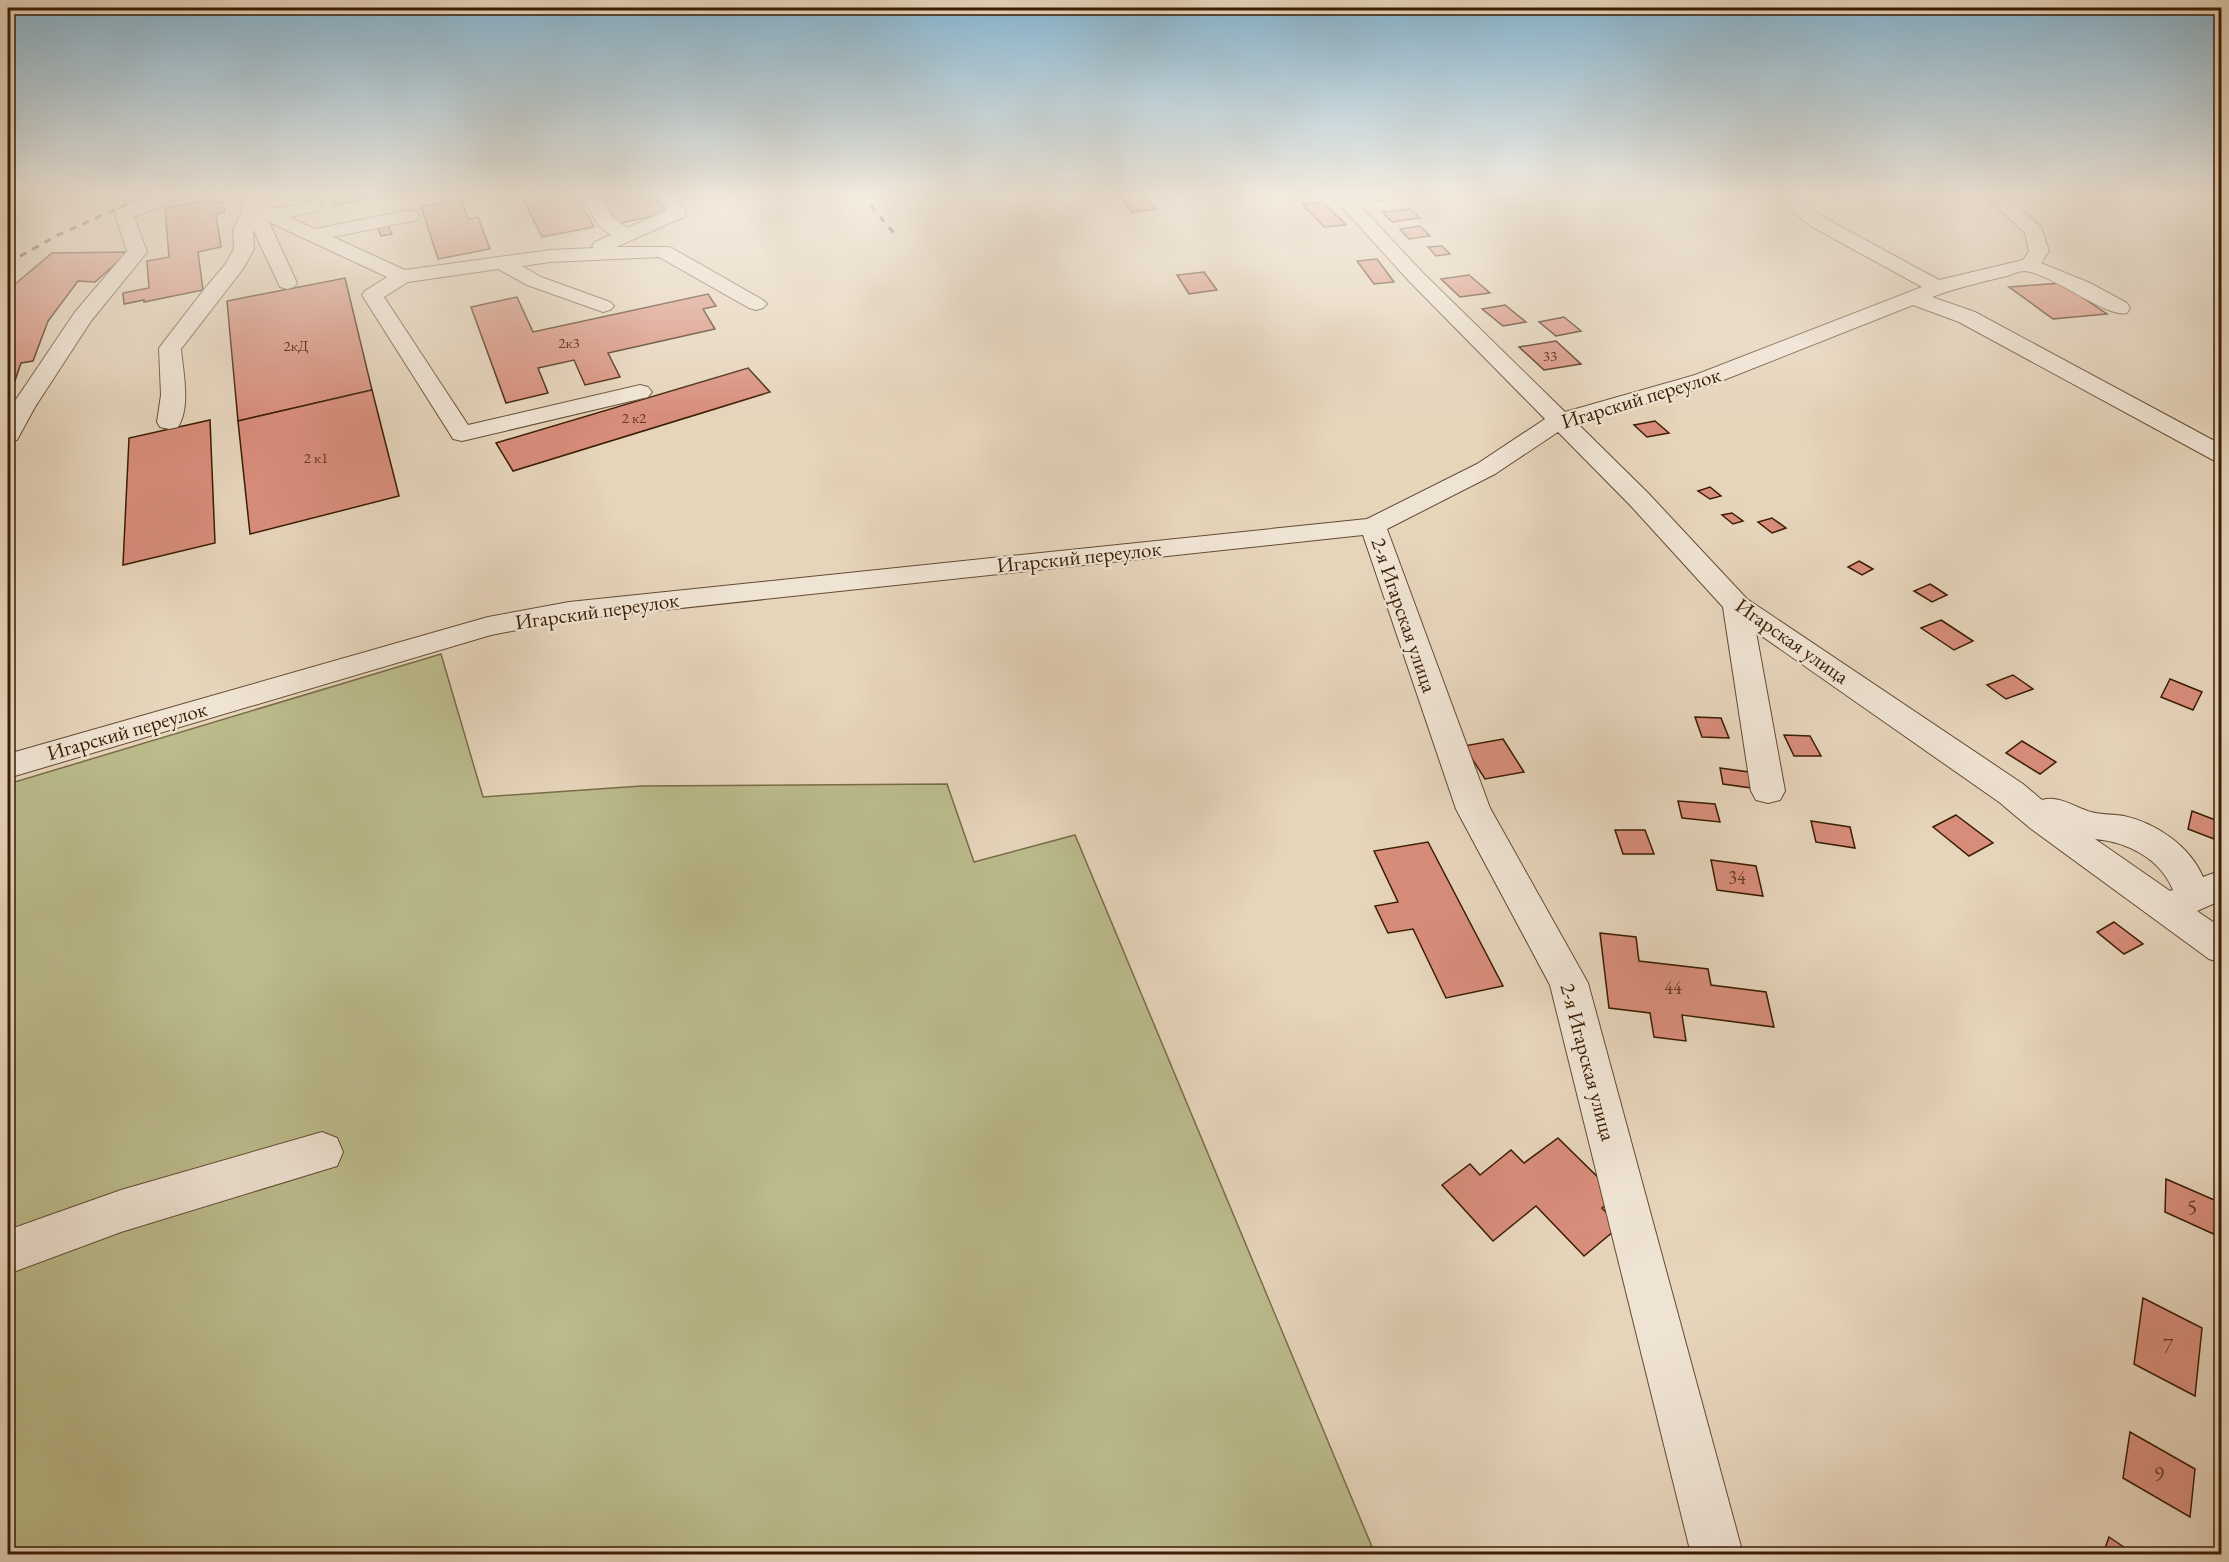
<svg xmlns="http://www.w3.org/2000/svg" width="2229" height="1562" font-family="'EB Garamond',serif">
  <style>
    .green { fill: #bbbb8c; stroke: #7a6c47; stroke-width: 1.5 }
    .building { fill: #d88d7b; stroke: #3a1d02; stroke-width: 1.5 }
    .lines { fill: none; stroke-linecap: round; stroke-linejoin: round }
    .minor-casing { stroke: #654b30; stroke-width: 2 }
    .minor { fill: #efe3d3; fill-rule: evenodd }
    .rail { stroke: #3a1d02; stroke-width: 3; stroke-dasharray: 7 7; stroke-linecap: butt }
    .labels { text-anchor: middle; stroke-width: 4.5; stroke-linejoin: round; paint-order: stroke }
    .far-number-label { font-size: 15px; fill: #623920 }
    .number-label { font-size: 18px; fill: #623920 }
    .street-label { font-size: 21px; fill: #3a1d02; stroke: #efe3d3 }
    .near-number-label { font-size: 21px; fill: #623920 }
  </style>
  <rect width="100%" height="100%" fill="#e6d4bb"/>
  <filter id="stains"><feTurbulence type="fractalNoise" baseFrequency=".00333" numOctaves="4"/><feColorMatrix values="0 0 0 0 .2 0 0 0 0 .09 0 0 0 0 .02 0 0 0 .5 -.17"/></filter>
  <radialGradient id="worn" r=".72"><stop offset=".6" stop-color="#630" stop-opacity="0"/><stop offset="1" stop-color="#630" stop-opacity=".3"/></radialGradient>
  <!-- green -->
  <polygon class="green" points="441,654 483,797 641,786 947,784 974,862 1075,835 1375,1554 8,1554 8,784"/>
  <!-- building -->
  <g class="building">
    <polygon points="331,195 390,195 333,205"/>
    <polygon points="521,195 576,195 594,227 542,237"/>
    <polygon points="599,195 654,195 667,213 616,224"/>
    <polygon points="1144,195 1156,209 1132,212 1119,196"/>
    <polygon points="1372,195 1399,195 1403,198 1378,201"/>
    <polygon points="215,199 216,203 223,202 225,212 216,214 221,247 198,252 203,290 144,302 144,300 124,304 123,293 149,288 147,261 169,257 165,208"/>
    <polygon points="461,199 468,219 478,217 490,249 438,259 421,206"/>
    <polygon points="1323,202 1346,225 1324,227 1302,204"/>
    <polygon points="1410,209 1420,218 1392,222 1382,212"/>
    <polygon points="388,226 392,234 381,236 378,228"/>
    <polygon points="1420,226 1430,236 1409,239 1400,229"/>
    <polygon points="1442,246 1450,254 1436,256 1428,247"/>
    <polygon points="129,252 95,282 78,281 48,321 33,361 21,363 8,401 8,290 52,253"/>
    <polygon points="1377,259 1394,282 1374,284 1357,261"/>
    <polygon points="1204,272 1217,290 1189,294 1177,275"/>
    <polygon points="1469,275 1490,293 1460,297 1441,279"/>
    <polygon points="345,278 372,390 238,421 227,301"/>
    <polygon points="2061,283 2107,314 2053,319 2009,287"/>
    <polygon points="708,294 716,306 703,309 715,329 608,353 620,377 585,385 574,360 538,368 548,393 506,403 471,307 517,297 533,332"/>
    <polygon points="1505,305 1526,322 1503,326 1482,309"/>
    <polygon points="1564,317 1581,331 1556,336 1539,322"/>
    <polygon points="1556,341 1581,364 1544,370 1519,347"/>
    <polygon points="748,368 770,392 513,471 496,443"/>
    <polygon points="372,390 399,496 250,534 238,421"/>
    <polygon points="210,420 215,543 123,565 129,438"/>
    <polygon points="1655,421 1669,433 1647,437 1634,425"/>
    <polygon points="1710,487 1721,496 1710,499 1698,491"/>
    <polygon points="1732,513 1743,521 1733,524 1722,515"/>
    <polygon points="1772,518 1786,528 1772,533 1758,522"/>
    <polygon points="1859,561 1873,569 1862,575 1848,567"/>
    <polygon points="1930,584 1947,595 1932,602 1914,591"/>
    <polygon points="1941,620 1973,641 1954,650 1921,628"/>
    <polygon points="2013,675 2033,689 2006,699 1987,685"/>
    <polygon points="2170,679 2202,692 2193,710 2161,697"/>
    <polygon points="1695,717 1721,718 1729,738 1702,737"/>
    <polygon points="1784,735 1810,736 1821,756 1794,756"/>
    <polygon points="1503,739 1524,772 1485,779 1464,746"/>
    <polygon points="2022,741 2056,762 2040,774 2006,753"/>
    <polygon points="1720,768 1749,772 1752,788 1723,784"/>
    <polygon points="1678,801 1715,804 1720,822 1682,818"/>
    <polygon points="2192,811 2218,821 2214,839 2188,829"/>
    <polygon points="1956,815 1993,843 1969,856 1933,827"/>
    <polygon points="1811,821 1850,827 1855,848 1816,842"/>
    <polygon points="1615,830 1645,830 1654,854 1623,854"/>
    <polygon points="1428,842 1503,986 1446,998 1413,929 1388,933 1375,906 1398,902 1374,851"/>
    <polygon points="1711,860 1756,866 1763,896 1717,890"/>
    <polygon points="2114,922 2143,944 2124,954 2097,932"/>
    <polygon points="1600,933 1636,937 1639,961 1708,969 1711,985 1766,992 1774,1027 1682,1015 1686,1041 1654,1037 1650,1013 1609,1008"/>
    <polygon points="1558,1138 1617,1196 1602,1208 1620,1226 1584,1256 1536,1206 1493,1241 1442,1185 1470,1164 1480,1175 1511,1150 1524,1163"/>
    <polygon points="2166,1179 2219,1202 2218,1236 2165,1212"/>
    <polygon points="2143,1298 2202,1328 2195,1396 2134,1364"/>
    <polygon points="2130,1432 2195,1469 2190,1517 2123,1478"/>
    <polygon points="2109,1537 2134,1554 2103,1554"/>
  </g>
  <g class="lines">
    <!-- minor casing -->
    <g class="minor-casing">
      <g id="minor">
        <polygon points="154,195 180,195 178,199 134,217 147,252 91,321 35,407 17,440 8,442 8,414 11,407 75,312 127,251 115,214 117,210"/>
        <path d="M 581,195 L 599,195 L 613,218 L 627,228 L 666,211 L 659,195 L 677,195 L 686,213 L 684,217 L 616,247 L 670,247 L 763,300 L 767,304 L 763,308 L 756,310 L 749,308 L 659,257 L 550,262 L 522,266 L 541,277 L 610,302 L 614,306 L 610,310 L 603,312 L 527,285 L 498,269 L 408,282 L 384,297 L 468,425 L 640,385 L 648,387 L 652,392 L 648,397 L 462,441 L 453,439 L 450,434 L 362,295 L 365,291 L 387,277 L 269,222 L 297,283 L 294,287 L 287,289 L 280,287 L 253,229 L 254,249 L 243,269 L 181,349 C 183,371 191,407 178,427 L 169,429 L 160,427 L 157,422 L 161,395 L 159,348 L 206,287 L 224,266 L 234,249 L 233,231 L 244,207 L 241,200 L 243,196 L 257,196 C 270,217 292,205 313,200 L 320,202 L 322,206 L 320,210 L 289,217 L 315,229 L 410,210 L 417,212 L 419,216 L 417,220 L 333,237 L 405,270 L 550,250 L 594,248 L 592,246 L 595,242 L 611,235 L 599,226 Z"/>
        <path d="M 1331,195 L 1350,195 L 1423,273 L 1565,412 L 1695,375 L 1922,287 L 1809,225 L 1772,195 L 1793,195 L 1823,217 L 1939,280 L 2023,260 L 2029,251 L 2025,233 L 1985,195 L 2005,195 L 2041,227 L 2049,251 L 2041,263 L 2090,283 L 2127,303 L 2130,308 L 2127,313 C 2106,318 2053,274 2025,271 C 2020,271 2012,274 2007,276 C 1981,282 1956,288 1932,297 L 1975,312 L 2222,445 L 2222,462 L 2213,460 L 1959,322 L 1913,305 L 1711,385 L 1577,423 L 1648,493 L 1747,599 L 2023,784 L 2042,800 C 2059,795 2074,807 2091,812 C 2101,815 2113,814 2124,816 C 2156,823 2190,846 2203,877 L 2222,870 L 2222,900 L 2197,911 L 2222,928 L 2222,963 L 2209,959 L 2030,828 L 1999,802 L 1756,632 L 1785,791 L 1780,800 L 1768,803 L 1756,800 L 1751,791 L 1723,607 L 1630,505 L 1558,432 L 1495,474 L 1387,529 L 1490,808 L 1588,983 L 1743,1554 L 1691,1554 L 1550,985 L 1456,809 L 1363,535 L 569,620 L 491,635 L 8,778 L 8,754 L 488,617 L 569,602 L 1367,519 L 1477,464 L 1545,419 L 1409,281 ZM 2095,839 C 2127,842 2160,858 2173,890 L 2170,891 Z"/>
        <polygon points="322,1132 337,1138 343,1152 337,1166 121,1232 8,1274 8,1230 121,1190"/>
      </g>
    </g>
    <!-- minor -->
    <use href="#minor" class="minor"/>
    <!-- rail -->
    <g class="rail">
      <polyline points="862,195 898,238"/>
      <polyline points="8,263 58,235 147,195"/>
    </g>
  </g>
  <!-- sky -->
  <linearGradient id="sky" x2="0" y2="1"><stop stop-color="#87b6d2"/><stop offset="0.47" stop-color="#f4ece0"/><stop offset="1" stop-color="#f4ece0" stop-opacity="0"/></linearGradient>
  <rect width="2229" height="414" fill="url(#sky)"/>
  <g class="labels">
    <!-- far-number labels -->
    <g class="far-number-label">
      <text x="569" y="348">2к3</text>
      <text x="296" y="351">2кД</text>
      <text x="1550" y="361">33</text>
      <text x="634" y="423">2 к2</text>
      <text x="316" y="463">2 к1</text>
    </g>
    <!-- number labels -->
    <g class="number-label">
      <text x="1737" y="884">34</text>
      <text x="1673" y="994">44</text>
    </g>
    <!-- street labels -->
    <g class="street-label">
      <text transform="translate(1641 398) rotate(-17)" y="7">Игарский переулок</text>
      <text transform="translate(1079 557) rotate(-6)" y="7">Игарский переулок</text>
      <text transform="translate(597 611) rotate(-8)" y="7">Игарский переулок</text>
      <text transform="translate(1404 615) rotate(71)" y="7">2-я Игарская улица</text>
      <text transform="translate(1792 641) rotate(35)" y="7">Игарская улица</text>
      <text transform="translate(127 731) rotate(-16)" y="7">Игарский переулок</text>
      <text transform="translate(1588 1062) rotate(75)" y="7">2-я Игарская улица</text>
    </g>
    <!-- near-number labels -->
    <g class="near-number-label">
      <text x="2192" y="1214">5</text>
      <text x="2168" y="1353">7</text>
      <text x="2159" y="1481">9</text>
    </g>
  </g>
  <!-- margin -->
  <rect width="2229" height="1562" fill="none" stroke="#e6d4bb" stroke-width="30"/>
  <rect x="9" y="9" width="2211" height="1544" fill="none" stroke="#3a1d02" stroke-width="3"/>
  <rect x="15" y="15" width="2199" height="1532" fill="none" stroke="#3a1d02" stroke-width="1.5"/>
  <rect width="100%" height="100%" filter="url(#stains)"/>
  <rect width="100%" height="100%" fill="url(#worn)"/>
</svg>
